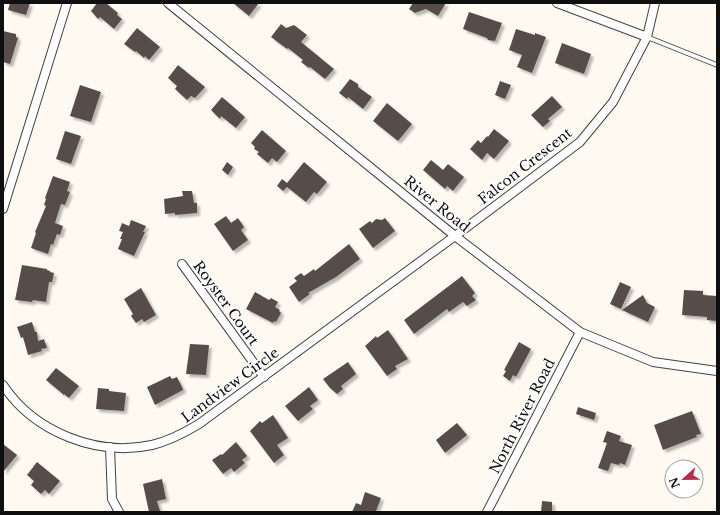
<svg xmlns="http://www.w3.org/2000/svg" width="720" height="515" font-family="'Libre Baskerville',serif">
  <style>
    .building { fill: #574e4c; filter: url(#shadow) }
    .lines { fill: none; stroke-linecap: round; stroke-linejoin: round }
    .service-casing { stroke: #424242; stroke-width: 5.5 }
    .minor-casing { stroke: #424242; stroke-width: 10 }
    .service { stroke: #fff; stroke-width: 4 }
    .minor { stroke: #fff; stroke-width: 8 }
    .labels { text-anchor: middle; stroke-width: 4; stroke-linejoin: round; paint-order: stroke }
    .street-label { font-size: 14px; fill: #0f0f0f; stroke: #fff }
  </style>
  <defs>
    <filter id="shadow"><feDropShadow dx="3" dy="3" stdDeviation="1" flood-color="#0004"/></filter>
  </defs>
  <rect width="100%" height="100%" fill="#fefaf1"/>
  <!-- building -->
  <g class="building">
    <polygon points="10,3 30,3 26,15 8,10"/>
    <polygon points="97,3 106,3 118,13 117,15 122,19 114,29 100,17 98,19 91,11"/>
    <polygon points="233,3 259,3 249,16"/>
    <polygon points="413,3 446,3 438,16 426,9 415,13 409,9"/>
    <polygon points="469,12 502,23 495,41 488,40 487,38 463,29"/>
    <polygon points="281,24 286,28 294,25 307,35 301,42 334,69 325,79 310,67 309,68 301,62 303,60 288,48 287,49 271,37"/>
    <polygon points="137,28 160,47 149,60 145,56 144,58 136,51 135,52 124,44"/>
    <polygon points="516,29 535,35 535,33 546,37 532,73 517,67 522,55 509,50"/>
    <polygon points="3,31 16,34 16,37 18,38 10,64 3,62"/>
    <polygon points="562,43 591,54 584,74 555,63"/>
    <polygon points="178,65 205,87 195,98 191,96 187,100 175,89 177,86 168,78"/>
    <polygon points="350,79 358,84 358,87 372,97 363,109 348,97 347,99 339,93"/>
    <polygon points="500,81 511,85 505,99 495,95"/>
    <polygon points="80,85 101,92 91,122 70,116"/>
    <polygon points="552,96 562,107 548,119 550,121 543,127 531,115"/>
    <polygon points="222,97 245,117 236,128 221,116 220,119 211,110"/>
    <polygon points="387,103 412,124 398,141 373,121"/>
    <polygon points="494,129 509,141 494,159 487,153 482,160 470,149 478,140 481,143 487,136 488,137"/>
    <polygon points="262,130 286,151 277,162 272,158 268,163 257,154 259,152 254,149 255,147 251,143"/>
    <polygon points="65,131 81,136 71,164 56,159"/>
    <polygon points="431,160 443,170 448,164 464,177 453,191 447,186 445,189 423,170"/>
    <polygon points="227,162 233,167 228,175 222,170"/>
    <polygon points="304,162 327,182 317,194 314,192 306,202 287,187 283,191 277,186 282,179 287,183"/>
    <polygon points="53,176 70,182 67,191 70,192 65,205 61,204 55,223 63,226 60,235 57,234 53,245 51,244 48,254 31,248 36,233 35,232 46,206 44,205 46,199 45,198"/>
    <polygon points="182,191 192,191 194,203 197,203 197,213 175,215 175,213 165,214 164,199 183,196"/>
    <polygon points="226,216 231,223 238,218 244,227 241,230 248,240 233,251 214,224"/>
    <polygon points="385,218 395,231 373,248 359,229 370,221 372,223 376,219 382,220"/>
    <polygon points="131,220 146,226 143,232 145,232 134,256 118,249 122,239 120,239 123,232 119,231 122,223 129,226"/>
    <polygon points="349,244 360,259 336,277 308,293 310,294 299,302 289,287 297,281 294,278 301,273 304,276 314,269 315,271"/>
    <polygon points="22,265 47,269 47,270 50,271 50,272 54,273 52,282 49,282 46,302 33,300 32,302 15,300"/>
    <polygon points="462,276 475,293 472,296 476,300 467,306 463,302 449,312 447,309 414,334 404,320"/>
    <polygon points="620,282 631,287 621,309 610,304"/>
    <polygon points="141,288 156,315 144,322 142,319 136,323 131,316 133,314 124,299"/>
    <polygon points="684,290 703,291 703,295 717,296 717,321 707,320 707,317 682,315"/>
    <polygon points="255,292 269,300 271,298 278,302 275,307 280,310 279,311 281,313 276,322 274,321 273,323 246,309"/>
    <polygon points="643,295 647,303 655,307 648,322 622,310"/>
    <polygon points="32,322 35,332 37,332 38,341 44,339 47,348 41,349 42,351 28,355 23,337 21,338 17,327"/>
    <polygon points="388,330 408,359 395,366 397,369 387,376 365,346 376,336 377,338"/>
    <polygon points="519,342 531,349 516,377 513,375 510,381 503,376 506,371 504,370"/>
    <polygon points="190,344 209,345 206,375 186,374"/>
    <polygon points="348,362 356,374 341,386 343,389 337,394 330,388 323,379"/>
    <polygon points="56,368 79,386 69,398 64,394 64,395 46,380"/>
    <polygon points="170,376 172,379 177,377 183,389 183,390 155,405 147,387"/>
    <polygon points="309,387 318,400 310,406 313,409 298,421 285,406"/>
    <polygon points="98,388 109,389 109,391 126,393 124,411 96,409"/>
    <polygon points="578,407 596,413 594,420 576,414"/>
    <polygon points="692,411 701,434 696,435 697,437 663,450 654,425"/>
    <polygon points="273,415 288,438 277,445 284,455 274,463 250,431 260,421 262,423"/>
    <polygon points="457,423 467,435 445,453 436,440"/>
    <polygon points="607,431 621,436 619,441 632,445 625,465 620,463 619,465 611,463 608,471 598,468 607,443 603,442"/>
    <polygon points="236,442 247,456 242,460 245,463 234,472 231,468 223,474 212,460 221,454 222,455"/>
    <polygon points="3,444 17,455 3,472"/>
    <polygon points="37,462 60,481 49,494 45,490 41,494 31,485 34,481 27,475"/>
    <polygon points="162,479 166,499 157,501 160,511 149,512 143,484"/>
    <polygon points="365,492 381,498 376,511 378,512 352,512 356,503 361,505"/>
    <polygon points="542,501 552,502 552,512 541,512"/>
  </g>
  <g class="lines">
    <!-- service casing -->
    <g class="service-casing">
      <polyline id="service" points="647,37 717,65"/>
    </g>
    <!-- minor casing -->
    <g class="minor-casing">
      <g id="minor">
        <polyline points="168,3 455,236 580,332 653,362 717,371"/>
        <polyline points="557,3 647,37"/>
        <polyline points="3,209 67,3"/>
        <polyline points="182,264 264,377"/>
        <path d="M 3,385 C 34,432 97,457 152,445 C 169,441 184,433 199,424 L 455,236 L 580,142 L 613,102 L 647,37 L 655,3"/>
        <polyline points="110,447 112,499 119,512"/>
        <polyline points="487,512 580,332"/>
      </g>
    </g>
    <!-- service -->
    <use href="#service" class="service"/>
    <!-- minor -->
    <use href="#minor" class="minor"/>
  </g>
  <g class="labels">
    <!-- street labels -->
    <g class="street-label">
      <text transform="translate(525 166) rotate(-38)" y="5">Falcon Crescent</text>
      <text transform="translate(437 204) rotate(39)" y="5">River Road</text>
      <text transform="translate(226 303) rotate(54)" y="5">Royster Court</text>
      <text transform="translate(230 385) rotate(-36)" y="5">Landview Circle</text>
      <text transform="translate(522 416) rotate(-63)" y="5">North River Road</text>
    </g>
  </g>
  <!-- border -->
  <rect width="720" height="515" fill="none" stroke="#0f0f0f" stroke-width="8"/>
  <!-- north arrow -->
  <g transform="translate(684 479) rotate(248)"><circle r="19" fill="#ffffff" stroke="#9f9f9f"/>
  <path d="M0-3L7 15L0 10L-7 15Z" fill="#b62f49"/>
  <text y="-6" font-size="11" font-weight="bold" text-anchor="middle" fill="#0f0f0f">N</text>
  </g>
</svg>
